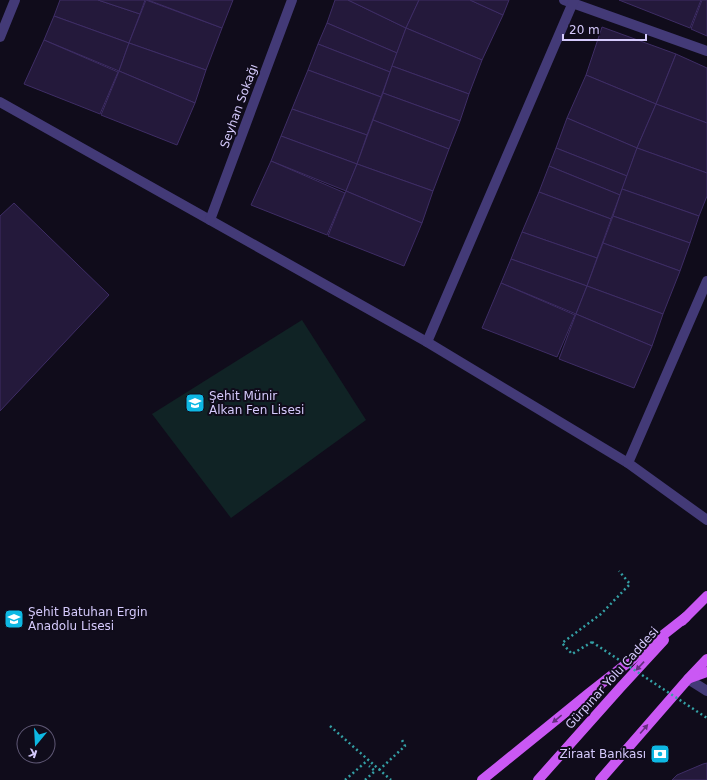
<svg xmlns="http://www.w3.org/2000/svg" width="707" height="780" font-family="'DejaVu Sans',sans-serif">
  <style>
    .green { fill: #102325 }
    .building { fill: #24193b; stroke: #3e2d65 }
    .lines { fill: none; stroke-linecap: round; stroke-linejoin: round }
    .path { stroke: #34a0a5; stroke-width: 2.5; stroke-dasharray: 2 3; stroke-linecap: butt }
    .minor { stroke: #433a77; stroke-width: 10 }
    .major { stroke: #ca58f4; stroke-width: 10 }
    .path-bridge { stroke: #34a0a5; stroke-width: 2.5; stroke-dasharray: 2 3; stroke-linecap: butt }
    .oneway { fill: #642e7d }
    .labels { text-anchor: middle; stroke-width: 4; stroke-linejoin: round; paint-order: stroke }
    .street-label { font-size: 12px; fill: #d5cafc; stroke: #100c1b }
    .poi-label { font-size: 12px; fill: #d5cafc; stroke: #100c1b; text-anchor: start }
  </style>
  <rect width="100%" height="100%" fill="#100c1b"/>
  <!-- green -->
  <polygon class="green" points="302,320 366,420 231,518 152,414"/>
  <!-- building -->
  <g class="building">
    <polygon points="60,0 98,0 140,14 129,43 54,16"/>
    <polygon points="98,0 145,0 140,14"/>
    <polygon points="146,0 222,28 206,70 129,43"/>
    <polygon points="148,0 233,0 222,28"/>
    <polygon points="335,0 348,0 406,28 397,53 327,23"/>
    <polygon points="348,0 419,0 406,28"/>
    <polygon points="419,0 470,0 503,15 482,60 406,28"/>
    <polygon points="470,0 509,0 503,15"/>
    <polygon points="619,0 701,0 690,28"/>
    <polygon points="702,0 707,0 707,36 691,29"/>
    <polygon points="54,16 129,43 119,71 44,40"/>
    <polygon points="327,23 397,53 390,72 318,44"/>
    <polygon points="602,27 676,54 656,104 586,75"/>
    <polygon points="406,28 482,60 469,94 392,66"/>
    <polygon points="44,40 118,72 100,114 24,84"/>
    <polygon points="129,43 206,70 195,103 119,71"/>
    <polygon points="318,44 390,72 381,97 308,70"/>
    <polygon points="676,54 707,68 707,123 656,104"/>
    <polygon points="392,66 469,94 460,121 383,93"/>
    <polygon points="308,70 381,97 367,135 292,109"/>
    <polygon points="119,71 195,103 177,145 101,115"/>
    <polygon points="586,75 656,104 637,148 567,118"/>
    <polygon points="383,93 460,121 449,149 373,120"/>
    <polygon points="656,104 707,123 707,173 637,148"/>
    <polygon points="292,109 367,135 357,164 281,136"/>
    <polygon points="567,118 637,148 627,176 556,148"/>
    <polygon points="373,120 449,149 433,191 357,164"/>
    <polygon points="281,136 357,164 346,191 271,161"/>
    <polygon points="556,148 627,176 620,195 549,166"/>
    <polygon points="637,148 707,173 707,196 699,216 622,189"/>
    <polygon points="271,161 345,193 327,235 251,205"/>
    <polygon points="357,164 433,191 422,223 346,191"/>
    <polygon points="549,166 620,195 611,219 539,192"/>
    <polygon points="622,189 699,216 690,243 613,216"/>
    <polygon points="346,191 422,223 404,266 328,236"/>
    <polygon points="539,192 611,219 597,258 522,232"/>
    <polygon points="14,203 109,295 0,411 0,216"/>
    <polygon points="613,216 690,243 680,271 603,243"/>
    <polygon points="522,232 597,258 587,286 511,259"/>
    <polygon points="603,243 680,271 663,314 587,286"/>
    <polygon points="511,259 587,286 576,314 501,283"/>
    <polygon points="501,283 575,315 557,357 482,328"/>
    <polygon points="587,286 663,314 652,346 576,314"/>
    <polygon points="576,314 652,346 634,388 559,359"/>
    <polygon points="707,763 707,780 672,780 677,775 703,764"/>
  </g>
  <g class="lines">
    <!-- path -->
    <g class="path">
      <polyline points="592,642 572,654 562,643 601,614 630,584 619,571"/>
      <polyline points="330,726 391,780"/>
      <polyline points="379,770 405,746 402,740"/>
      <polyline points="345,780 368,760"/>
      <polyline points="365,780 375,771 369,766"/>
    </g>
    <!-- minor -->
    <g class="minor">
      <polyline points="564,0 707,51"/>
      <polyline points="0,37 15,0"/>
      <polyline points="0,102 427,342 628,463 707,520"/>
      <polyline points="210,220 292,0"/>
      <polyline points="427,342 574,0"/>
      <polyline points="628,463 707,281"/>
      <polyline points="688,679 707,691"/>
    </g>
    <!-- major -->
    <g class="major">
      <polyline points="682,621 707,596"/>
      <polyline points="690,678 707,672"/>
      <polyline points="482,780 588,694 686,617"/>
      <polyline points="538,780 620,688 664,640"/>
      <polyline points="600,780 688,679 707,659"/>
    </g>
    <!-- path-bridge -->
    <polyline class="path-bridge" points="592,642 707,718"/>
  </g>
  <!-- one-way arrows -->
  <defs><path id="oneway-solid" d="M-6-.8H1V-3.2L6.5 0L1 3.2V.8H-6Z"/></defs>
  <g class="oneway">
    <use href="#oneway-solid" transform="translate(640 666) rotate(133)"/>
    <use href="#oneway-solid" transform="translate(557 719) rotate(141)"/>
    <use href="#oneway-solid" transform="translate(644 729) rotate(-49)"/>
  </g>
  <!-- icons -->
  <defs>
    <g id="school-square" transform="scale(1)"><rect x="-9" y="-9" width="18" height="18" rx="4" fill="#0eb8e3" stroke="#100c1b"/><path d="M0-5L7-2L0 1L-7-2ZM-4 1L0 2.5L4 1V4Q0 6-4 4Z" fill="#fff"/></g>
    <g id="bank-square" transform="scale(1)"><rect x="-9" y="-9" width="18" height="18" rx="4" fill="#0eb8e3" stroke="#100c1b"/><path d="M-6-4H6V4H-6ZM0-2.3a2.3 2.3 0 1 0 0 4.6a2.3 2.3 0 1 0 0-4.6Z" fill="#fff"/></g>
  </defs>
  <g fill-rule="evenodd">
    <use href="#school-square" x="195" y="403"/>
    <use href="#school-square" x="14" y="619"/>
    <use href="#bank-square" x="660" y="754"/>
  </g>
  <g class="labels">
    <!-- street labels -->
    <g class="street-label">
      <text transform="translate(239 106) rotate(-70)" y="4">Seyhan Sokağı</text>
      <text transform="translate(612 678) rotate(-48)" y="4">Gürpınar Yolu Caddesi</text>
    </g>
    <!-- poi labels -->
    <g class="poi-label">
      <text x="209" y="400">Şehit Münir<tspan x="209" dy="14">Alkan Fen Lisesi</tspan></text>
      <text x="28" y="616">Şehit Batuhan Ergin<tspan x="28" dy="14">Anadolu Lisesi</tspan></text>
      <text x="646" y="758" text-anchor="end">Ziraat Bankası</text>
    </g>
  </g>
  <!-- north arrow -->
  <g transform="translate(36 744) rotate(198)"><circle r="19" fill="#100c1b" stroke="#5f5875"/>
  <path d="M0-3L7 15L0 10L-7 15Z" fill="#0eb8e3"/>
  <text y="-6" font-size="11" font-weight="bold" text-anchor="middle" fill="#d5cafc">K</text>
  </g>
  <!-- scale -->
  <path d="M563 34v6h83v-6" fill="none" stroke="#d5cafc" stroke-width="2"/>
  <text x="569" y="34" font-size="12" fill="#d5cafc" stroke="#100c1b" stroke-width="3" paint-order="stroke">20 m</text>
</svg>
